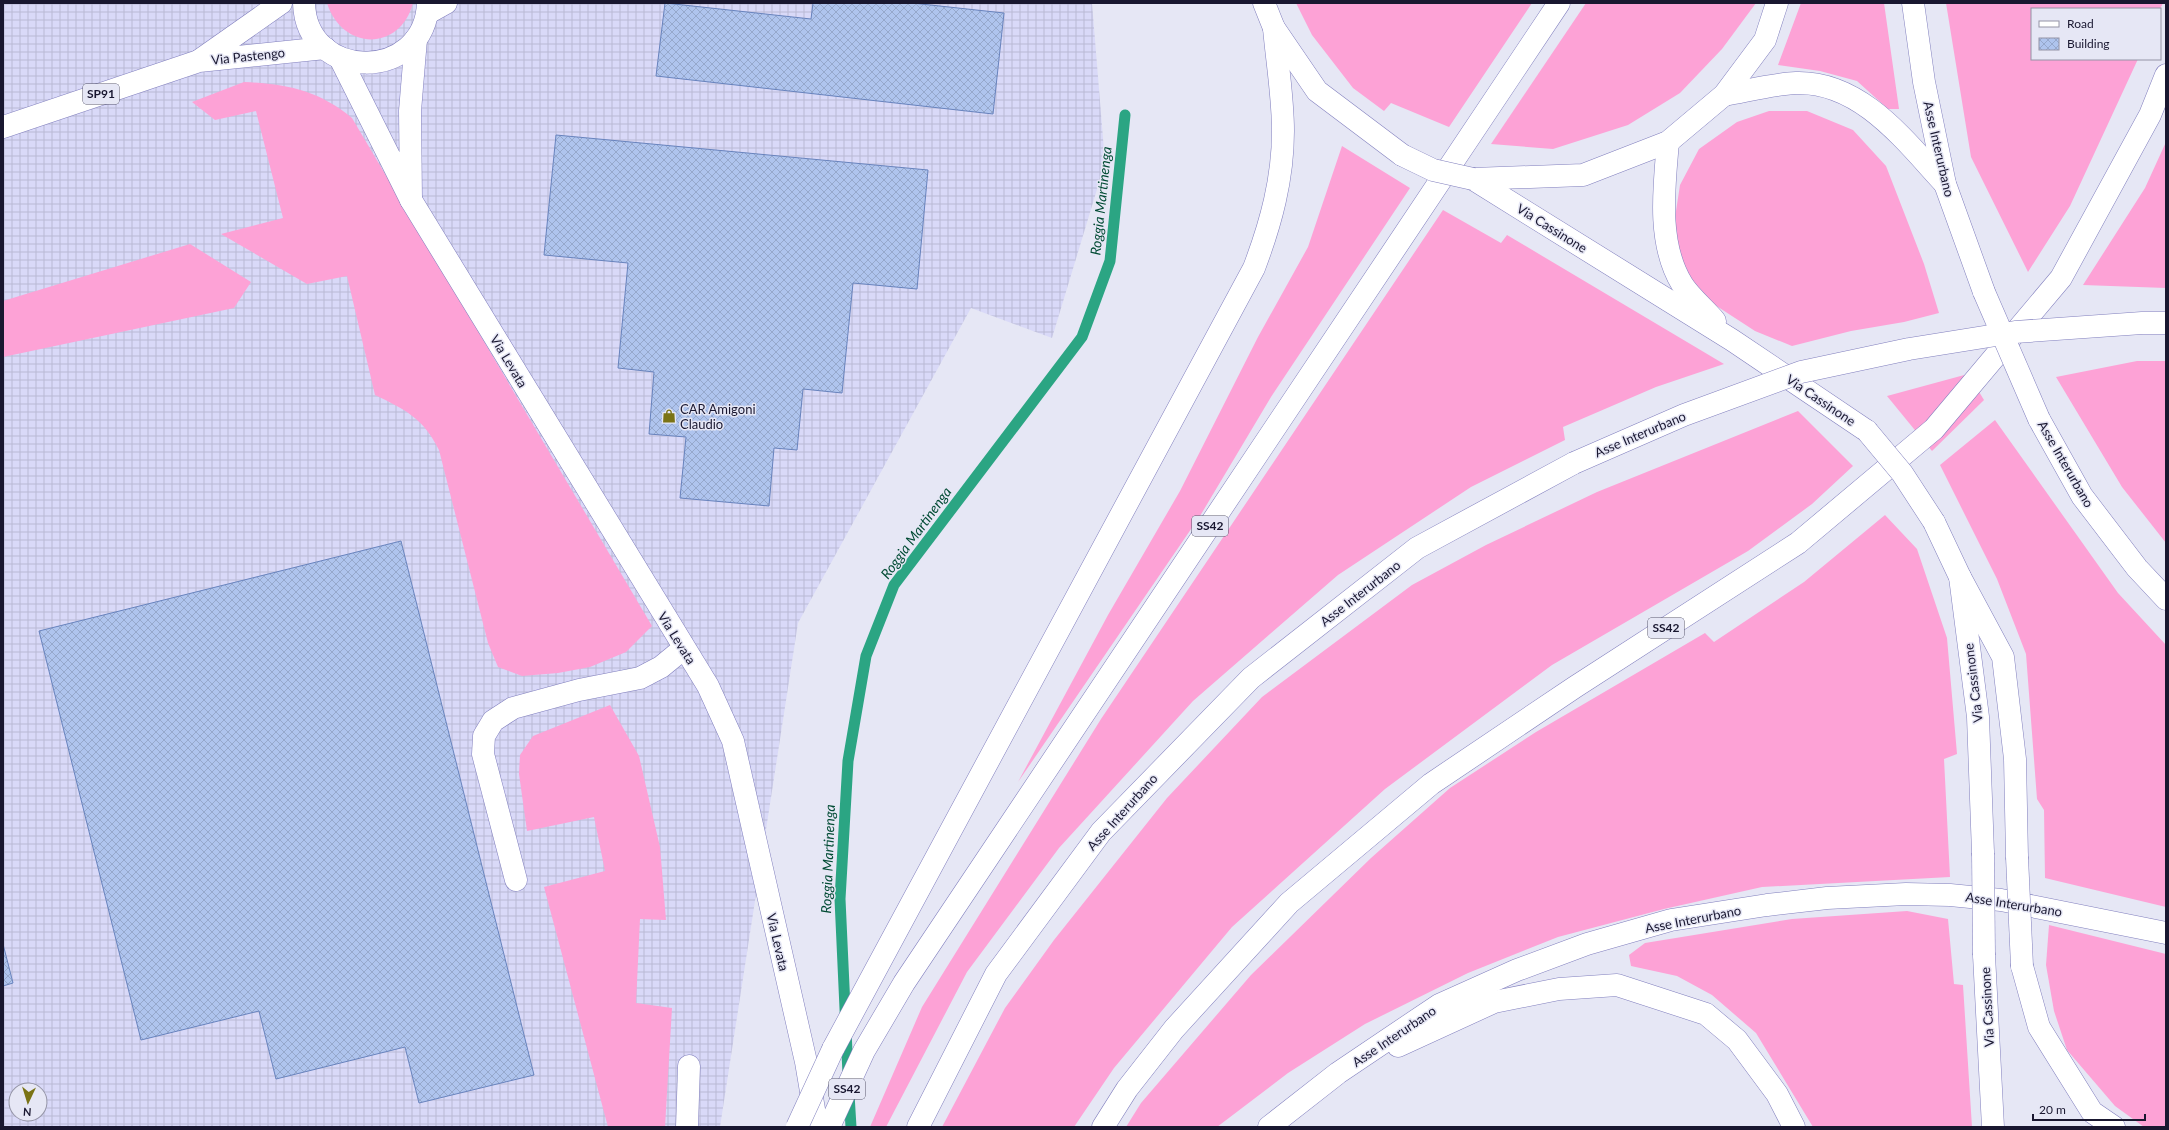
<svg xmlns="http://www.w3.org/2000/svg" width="2169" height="1130" font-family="Lato,sans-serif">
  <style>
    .industrial { fill: url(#industrial-grid); fill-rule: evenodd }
    .grass { fill: #fda2d6 }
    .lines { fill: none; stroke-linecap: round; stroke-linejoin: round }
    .stream { stroke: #2ba583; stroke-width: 11 }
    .building { fill: url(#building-cross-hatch); stroke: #6883bd }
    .minor-casing { stroke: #817fbe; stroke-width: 23 }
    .major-casing { stroke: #817fbe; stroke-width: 23 }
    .highway-casing { stroke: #817fbe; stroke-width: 23 }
    .minor { stroke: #fff; stroke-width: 22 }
    .major { stroke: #fff; stroke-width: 22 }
    .highway { stroke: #fff; stroke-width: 22 }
    .major-bridge-casing { stroke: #817fbe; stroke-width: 23; stroke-linecap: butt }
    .highway-bridge-casing { stroke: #817fbe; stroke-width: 23; stroke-linecap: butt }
    .major-bridge { stroke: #fff; stroke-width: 22 }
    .highway-bridge { stroke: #fff; stroke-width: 22 }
    .labels { text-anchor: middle; stroke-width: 3; stroke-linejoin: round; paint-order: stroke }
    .shield { fill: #e6e7f5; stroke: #56556b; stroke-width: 1 }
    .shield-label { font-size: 12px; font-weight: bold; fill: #191730 }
    .street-label { font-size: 13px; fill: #191730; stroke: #e6e7f5 }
    .poi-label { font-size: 13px; fill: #191730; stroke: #e6e7f5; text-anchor: start }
    .water-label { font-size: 14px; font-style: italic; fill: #024b34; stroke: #e6e7f5 }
  </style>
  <defs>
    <pattern id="industrial-grid" width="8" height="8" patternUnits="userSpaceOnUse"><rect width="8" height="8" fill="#d9d9f8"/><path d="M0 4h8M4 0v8" fill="none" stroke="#babad5"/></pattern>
    <pattern id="building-cross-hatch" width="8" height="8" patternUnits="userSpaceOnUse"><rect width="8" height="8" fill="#afc4ee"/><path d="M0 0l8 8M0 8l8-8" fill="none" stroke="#96a8cc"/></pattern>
  </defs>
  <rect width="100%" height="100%" fill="#e6e7f5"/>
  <!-- industrial -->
  <path class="industrial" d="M 3,3 L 1092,3 L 1105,163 L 1052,338 L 971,308 L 798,623 L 720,1127 L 3,1127 ZM 16,1090 L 40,1090 L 40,1114 L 16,1114 Z"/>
  <!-- grass -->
  <g class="grass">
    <path d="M 327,3 L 413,3 C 400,52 342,51 327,3 Z"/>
    <polygon points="1296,3 1532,3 1449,127 1391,103 1384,111 1353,88 1312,35"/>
    <polygon points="1586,3 1756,3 1722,49 1680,93 1628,125 1553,149 1491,144"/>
    <polygon points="1801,3 1884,3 1899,109 1888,109 1857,81 1820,71 1778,65"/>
    <polygon points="1946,3 2163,3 2160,9 2032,9 2032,59 2138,59 2070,206 2028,272 1971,157"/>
    <path d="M 244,82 C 287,84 318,90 352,118 L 652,626 L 626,652 L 590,667 L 558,673 L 522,676 L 498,667 L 488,643 L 439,450 C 423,418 406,410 375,395 L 347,276 L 307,284 L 221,234 L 283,218 L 256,111 L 215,120 L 192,102 Z"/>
    <polygon points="1769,111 1807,111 1853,130 1886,166 1924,264 1939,313 1904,322 1851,331 1792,346 1755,331 1715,305 1686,275 1672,237 1680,185 1699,149 1737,122"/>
    <polygon points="2166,142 2166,288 2083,285 2145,188"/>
    <polygon points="1342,146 1410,188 1271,397 1200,516 1018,782 1108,615 1180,491 1258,337 1308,247"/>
    <polygon points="1443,210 1501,243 1507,235 1724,364 1656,387 1563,427 1565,440 1471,487 1338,575 1193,701 1059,848 967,972 886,1127 870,1127 922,1007 1101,719"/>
    <polygon points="190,244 251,282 234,308 3,357 3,301"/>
    <polygon points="2137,361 2166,361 2166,543 2122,487 2056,377"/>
    <polygon points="1968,374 1984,400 1932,451 1887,396"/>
    <polygon points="1798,411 1853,466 1812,504 1748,551 1552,665 1385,789 1232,927 1114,1068 1074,1127 942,1127 1005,1008 1054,940 1167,798 1262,697 1412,585 1486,545 1597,492"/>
    <polygon points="1995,420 2118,593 2166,645 2166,907 2045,878 2044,810 2037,799 2026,654 1997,579 1940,465"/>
    <polygon points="1885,515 1917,549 1947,638 1957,754 1944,759 1950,877 1762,887 1664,909 1558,937 1468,973 1365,1024 1288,1073 1217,1127 1126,1127 1141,1103 1251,975 1371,858 1450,788 1536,732 1705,633 1714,642 1804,582"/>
    <polygon points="610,705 639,756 660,847 666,920 640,919 636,1003 672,1008 665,1127 608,1127 544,887 605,871 594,817 527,831 519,774 520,755 533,736"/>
    <polygon points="1907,911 1948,919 1954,984 1963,985 1972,1127 1813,1127 1756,1033 1712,995 1677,976 1631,966 1629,955 1645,943 1792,919"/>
    <polygon points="2049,925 2166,954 2166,1127 2144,1127 2115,1106 2067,1050 2054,1011 2046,965"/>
  </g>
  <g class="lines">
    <!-- stream -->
    <g class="stream">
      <polyline points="848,1074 840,899 848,761 866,656 894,585 1082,337 1110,261 1125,115"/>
      <polyline points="849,1094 851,1127"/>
    </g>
  </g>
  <!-- building -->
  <g class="building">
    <polygon points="665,3 811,19 813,3 912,3 1004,13 993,114 656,76"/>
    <polygon points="556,135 928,170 917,289 853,283 842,393 803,389 797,450 774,448 769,506 680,498 686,437 649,434 654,372 618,368 628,263 544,255"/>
    <polygon points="401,541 534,1075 419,1103 405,1047 276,1079 259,1011 141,1040 39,631"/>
    <polygon points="3,944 13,983 3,986"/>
  </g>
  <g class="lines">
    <!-- minor casing -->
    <g class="minor-casing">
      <g id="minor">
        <polyline points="340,58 411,200 410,111 416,39"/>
        <polyline points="411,200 708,686 733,741 806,1062 817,1127"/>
        <polyline points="516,880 483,754 484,736 493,721 513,708 579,690 640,678 661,667 683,649"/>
        <polyline points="687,1127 689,1066"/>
      </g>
    </g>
    <!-- major casing -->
    <g class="major-casing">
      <g id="major">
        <path d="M 304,3 C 306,82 425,83 428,3"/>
        <polyline points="1264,3 1274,28 1317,91 1402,155"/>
        <polyline points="428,13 446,3"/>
        <polyline points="200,60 281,3"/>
        <polyline points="3,127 199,61 325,48"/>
        <path d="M 1668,142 C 1664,188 1657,243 1682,284 C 1690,297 1705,309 1715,321"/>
        <polyline points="1473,179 1732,340 1867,431"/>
        <polyline points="1473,179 1583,175 1668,142 1724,95 1765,40 1777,3"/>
        <polyline points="1934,522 1960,577 1978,717 1983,853"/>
        <polyline points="1984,955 1993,1127"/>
      </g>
    </g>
    <!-- highway casing -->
    <g class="highway-casing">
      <g id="highway">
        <polyline points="1913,3 1924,82 1945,184 1984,292"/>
        <path d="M 1724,95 C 1747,91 1773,84 1796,83 C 1861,81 1905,141 1945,184"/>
        <polyline points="2039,419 2082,496 2137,568 2166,599"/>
        <polyline points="1960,577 2003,657 2015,759 2017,857"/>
        <polyline points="2022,966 2039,1027 2092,1112 2114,1127"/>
        <polyline points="1398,1046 1494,1002 1559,989 1617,985 1706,1014 1737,1040 1777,1094 1794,1127"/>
        <path d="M 833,1049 L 1254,268 C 1271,223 1283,179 1283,131 C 1283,97 1277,62 1274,28"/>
        <polyline points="829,1127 864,1051 904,983 1559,3"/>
        <polyline points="918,1127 996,974 1101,832 1251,678 1417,548 1574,463"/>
        <polyline points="1103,1127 1127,1089 1174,1029 1289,903 1431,784 1575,687 1798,543 1934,429 2061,278 2150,115 2166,75"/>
        <polyline points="1269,1127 1338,1073 1439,1005 1517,970 1587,944 1671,920 1767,905 1827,898 1906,894 1950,895 2001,900 2166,933"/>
      </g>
    </g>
    <!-- minor -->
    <use href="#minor" class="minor"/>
    <!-- major -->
    <use href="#major" class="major"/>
    <!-- highway -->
    <use href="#highway" class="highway"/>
    <!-- major-bridge casing -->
    <g class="major-bridge-casing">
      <g id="major-bridge">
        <polyline points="1402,155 1433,170 1473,179"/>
        <polyline points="1867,431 1902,473 1934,522"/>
        <polyline points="1983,853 1984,955"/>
      </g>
    </g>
    <!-- highway-bridge casing -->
    <g class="highway-bridge-casing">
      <g id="highway-bridge">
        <polyline points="1984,292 2039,419"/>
        <polyline points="1574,463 1684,415 1801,372 1909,349 2015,332 2142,323 2166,323"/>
        <polyline points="2017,857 2022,966"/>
        <polyline points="797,1127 833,1049"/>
      </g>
    </g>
    <!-- major-bridge -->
    <use href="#major-bridge" class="major-bridge"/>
    <!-- highway-bridge -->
    <use href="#highway-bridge" class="highway-bridge"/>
  </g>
  <!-- icons -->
  <defs>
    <g id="shop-bare" transform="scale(1.08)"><path d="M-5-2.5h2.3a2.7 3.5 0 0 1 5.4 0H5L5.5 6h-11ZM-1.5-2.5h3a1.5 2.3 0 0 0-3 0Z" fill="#7a7315" stroke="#e6e7f5" stroke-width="2.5" paint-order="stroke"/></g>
  </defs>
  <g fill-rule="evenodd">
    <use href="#shop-bare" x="669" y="416"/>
  </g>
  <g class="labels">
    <!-- shield labels -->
    <g class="shield">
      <rect x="83" y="84" width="36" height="20" rx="3"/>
      <rect x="1192" y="516" width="36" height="20" rx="3"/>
      <rect x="1648" y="618" width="36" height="20" rx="3"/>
      <rect x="829" y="1079" width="36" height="20" rx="3"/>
    </g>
    <g class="shield-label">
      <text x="101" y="98">SP91</text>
      <text x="1210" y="530">SS42</text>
      <text x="1666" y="632">SS42</text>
      <text x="847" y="1093">SS42</text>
    </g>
    <!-- street labels -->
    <g class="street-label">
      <text transform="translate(248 56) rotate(-6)" y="5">Via Pastengo</text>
      <text transform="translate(1939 149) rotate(77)" y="5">Asse Interurbano</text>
      <text transform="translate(1552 228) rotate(32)" y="5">Via Cassinone</text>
      <text transform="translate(509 361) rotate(59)" y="5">Via Levata</text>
      <text transform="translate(1821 400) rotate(34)" y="5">Via Cassinone</text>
      <text transform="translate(1640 434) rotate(-23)" y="5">Asse Interurbano</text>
      <text transform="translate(2066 464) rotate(60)" y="5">Asse Interurbano</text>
      <text transform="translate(1360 593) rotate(-38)" y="5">Asse Interurbano</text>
      <text transform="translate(677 638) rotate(58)" y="5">Via Levata</text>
      <text transform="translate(1973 683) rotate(-97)" y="5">Via Cassinone</text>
      <text transform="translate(1122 812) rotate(-48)" y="5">Asse Interurbano</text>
      <text transform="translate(2014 904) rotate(9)" y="5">Asse Interurbano</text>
      <text transform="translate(1693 919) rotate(-11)" y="5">Asse Interurbano</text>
      <text transform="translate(778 942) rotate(77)" y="5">Via Levata</text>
      <text transform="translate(1987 1007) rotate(-93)" y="5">Via Cassinone</text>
      <text transform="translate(1394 1036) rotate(-34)" y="5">Asse Interurbano</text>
    </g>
    <!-- poi labels -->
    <g class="poi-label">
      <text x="680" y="414">CAR Amigoni<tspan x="680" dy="15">Claudio</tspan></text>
    </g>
    <!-- water labels -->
    <g class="water-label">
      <text transform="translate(1101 201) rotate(-84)" y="5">Roggia Martinenga</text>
      <text transform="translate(916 533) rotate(-54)" y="5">Roggia Martinenga</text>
      <text transform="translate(828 859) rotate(-88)" y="5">Roggia Martinenga</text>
    </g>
  </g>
  <!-- border -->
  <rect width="2169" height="1130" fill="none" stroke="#191730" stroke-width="8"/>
  <!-- legend -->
  <rect x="2031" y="8" width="130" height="52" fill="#e6e7f5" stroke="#9494a6"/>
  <rect x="2039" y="21" width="20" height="6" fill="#ffffff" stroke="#9494a6"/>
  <text x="2067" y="28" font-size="12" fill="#191730">Road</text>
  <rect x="2039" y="38" width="20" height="12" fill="url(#building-cross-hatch)" stroke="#9494a6"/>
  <text x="2067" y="48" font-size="12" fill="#191730">Building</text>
  <!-- north arrow -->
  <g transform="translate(28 1102) rotate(184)"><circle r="19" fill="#e6e7f5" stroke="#9494a6"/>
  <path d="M0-3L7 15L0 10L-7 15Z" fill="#7a7315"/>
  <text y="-6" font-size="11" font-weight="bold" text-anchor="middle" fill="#191730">N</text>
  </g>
  <!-- scale -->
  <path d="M2033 1114v6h112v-6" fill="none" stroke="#191730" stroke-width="2"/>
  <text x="2039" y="1114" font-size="12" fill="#191730" stroke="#e6e7f5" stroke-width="3" paint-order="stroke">20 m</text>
</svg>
